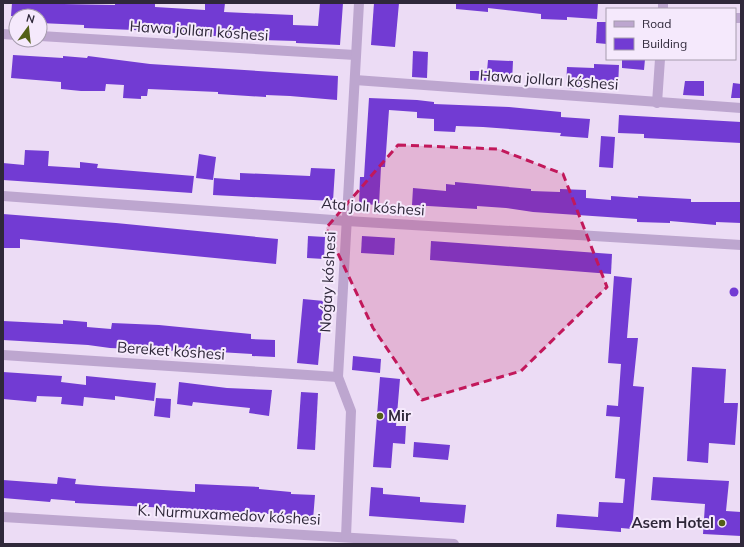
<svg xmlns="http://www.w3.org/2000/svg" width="744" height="547" font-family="Mulish,sans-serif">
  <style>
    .building { fill: #723bd3 }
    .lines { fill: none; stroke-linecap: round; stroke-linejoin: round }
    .minor { stroke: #bda6cf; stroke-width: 10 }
    .marked { fill: #c2185b; fill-opacity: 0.2; stroke: #c2185b; stroke-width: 3; stroke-dasharray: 8 5; stroke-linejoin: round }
    .poi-dot { fill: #536018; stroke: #f5e9fc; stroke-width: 1.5 }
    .labels { text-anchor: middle; stroke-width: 4; stroke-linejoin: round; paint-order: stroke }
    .street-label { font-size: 15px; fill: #2f283a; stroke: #f5e9fc }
    .poi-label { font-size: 15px; font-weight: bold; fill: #2f283a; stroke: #f5e9fc; text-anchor: start }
  </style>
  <rect width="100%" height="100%" fill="#ecdcf5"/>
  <!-- building -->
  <g class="building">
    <polygon points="12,3 115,5 115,3 155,3 155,7 205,10 205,3 225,3 224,12 293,15 293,25 318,26 320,3 343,3 340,45 296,43 296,41 228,39 228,37 134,30 84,28 84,25 40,23 40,16 11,16"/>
    <polygon points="374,3 399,3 395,47 371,45"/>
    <polygon points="456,3 598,3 597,19 567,17 567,20 541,19 541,14 488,8 488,12 456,9"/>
    <polygon points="597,22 607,22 607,44 596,43"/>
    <polygon points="413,51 428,52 427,78 412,77"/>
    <polygon points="13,55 63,58 63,56 87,58 88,56 150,64 338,76 337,100 290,96 266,95 266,97 218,94 218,92 148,89 147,96 141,96 141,99 123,98 124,85 106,84 105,91 81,91 61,89 61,82 11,78"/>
    <polygon points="622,59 645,59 644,70 622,68"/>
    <polygon points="488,60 513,61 512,82 470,80 470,71 487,71"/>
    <polygon points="594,64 619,65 618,87 591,85 591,89 566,88 567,67 594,68"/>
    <polygon points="685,81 704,81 704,96 683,95"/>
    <polygon points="733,83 741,84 741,98 731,98"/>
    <polygon points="369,98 417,100 434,102 434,104 509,107 561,112 561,117 590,119 588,138 560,136 561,133 483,127 456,126 455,132 434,131 434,119 417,118 417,112 389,110 385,167 381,167 379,205 359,204 360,177 364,177"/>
    <polygon points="619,115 741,122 741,143 644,138 644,134 618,133"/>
    <polygon points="601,136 615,137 613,168 599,167"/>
    <polygon points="25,150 49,151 48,166 80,168 80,162 98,164 97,168 194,176 192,193 3,180 3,163 24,165"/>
    <polygon points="199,154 216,157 213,180 196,178"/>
    <polygon points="311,168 335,169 333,201 213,195 214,178 240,180 240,173 310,176"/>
    <polygon points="455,182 531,189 531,191 560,192 560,189 586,190 586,198 611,200 611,196 638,198 638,196 691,199 691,202 741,202 741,223 716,222 716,225 670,221 670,223 637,222 637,219 533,212 506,208 477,206 477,209 412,205 413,188 446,191 446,184 455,185"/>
    <polygon points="3,214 116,223 278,239 276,264 20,239 20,248 3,248"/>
    <polygon points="308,236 325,237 324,259 307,258"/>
    <polygon points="362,236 395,238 394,255 361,253"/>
    <polygon points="431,241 612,254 611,274 430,260"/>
    <polygon points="614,276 632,278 627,338 638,338 633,386 644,387 632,529 621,528 621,532 556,527 557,514 598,517 599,502 623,503 625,479 615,478 620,417 606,416 607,405 618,406 621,364 608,363"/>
    <circle cx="734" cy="292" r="4.5"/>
    <polygon points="303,299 324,301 318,365 297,363"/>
    <polygon points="63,320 87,322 87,327 111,329 112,323 159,325 251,334 251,339 275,340 275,357 252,356 252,354 202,351 202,354 181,353 181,351 110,348 88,345 3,340 3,321 63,324"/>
    <polygon points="353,356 381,359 380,373 352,370"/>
    <polygon points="692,367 726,369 724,403 738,403 735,445 709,443 708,463 687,461"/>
    <polygon points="3,372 62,376 61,382 86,385 86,376 156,383 154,401 115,396 115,400 84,397 83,406 61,404 62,397 37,396 36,402 3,399"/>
    <polygon points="380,377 400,379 396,426 406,426 405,444 393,443 391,468 373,467"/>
    <polygon points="179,382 227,388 272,390 269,416 249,413 250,408 193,402 192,406 177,404"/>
    <polygon points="301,392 318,393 315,450 297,449"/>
    <polygon points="156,398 171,399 170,418 154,416"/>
    <polygon points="414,442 450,445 448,460 413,457"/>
    <polygon points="58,477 76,479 75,484 100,486 195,492 195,484 259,487 259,489 291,492 291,494 315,495 313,520 293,519 293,517 260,513 75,503 75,501 51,499 50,502 3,498 3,480 57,484"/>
    <polygon points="653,477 729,481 726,511 741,512 741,536 703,534 705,504 651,500"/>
    <polygon points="371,487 383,488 383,494 420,497 420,502 466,505 464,523 369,516"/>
  </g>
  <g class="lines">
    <!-- minor -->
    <g class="minor">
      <polyline points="663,9 663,3"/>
      <polyline points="735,18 741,18"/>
      <polyline points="3,34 16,35"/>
      <polyline points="40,36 355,55"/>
      <polyline points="355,80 741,108"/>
      <polyline points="657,103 660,59"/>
      <polyline points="3,196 347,221 741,245"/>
      <polyline points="3,355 338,377"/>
      <polyline points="3,517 454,544"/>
      <polyline points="346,537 351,411 338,377 359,3"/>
    </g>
  </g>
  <!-- marked area -->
  <path class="marked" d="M 398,145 L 498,149 L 563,174 L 607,287 L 521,371 L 422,400 L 373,328 L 326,228 Z"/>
  <!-- markers -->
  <g class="poi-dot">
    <circle cx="380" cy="416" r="4"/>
    <circle cx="722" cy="523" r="4"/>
  </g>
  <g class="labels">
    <!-- street labels -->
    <g class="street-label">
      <text transform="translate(199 31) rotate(4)" y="5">Hawa jolları kóshesi</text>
      <text transform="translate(549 80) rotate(4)" y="5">Hawa jolları kóshesi</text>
      <text transform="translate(373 207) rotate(4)" y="5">Ata jolı kóshesi</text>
      <text transform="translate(328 282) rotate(-87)" y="5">Noǵay kóshesi</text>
      <text transform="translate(171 351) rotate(4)" y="5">Bereket kóshesi</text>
      <text transform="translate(229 515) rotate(3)" y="5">K. Nurmuxamedov kóshesi</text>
    </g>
    <!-- poi labels -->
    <g class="poi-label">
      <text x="388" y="421">Mir</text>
      <text x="714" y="528" text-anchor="end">Asem Hotel</text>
    </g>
  </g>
  <!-- border -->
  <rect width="744" height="547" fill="none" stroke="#2f283a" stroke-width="8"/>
  <!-- legend -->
  <rect x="606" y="8" width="130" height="52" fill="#f5e9fc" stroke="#a69cae"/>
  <rect x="614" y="21" width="20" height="6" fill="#bda6cf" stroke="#a69cae"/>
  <text x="642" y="28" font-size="12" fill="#2f283a">Road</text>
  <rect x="614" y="38" width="20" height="12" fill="#723bd3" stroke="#a69cae"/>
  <text x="642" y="48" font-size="12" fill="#2f283a">Building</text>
  <!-- north arrow -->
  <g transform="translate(28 28) rotate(15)"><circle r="19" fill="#f5e9fc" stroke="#a69cae"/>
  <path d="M0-3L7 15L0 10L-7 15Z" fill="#536018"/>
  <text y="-6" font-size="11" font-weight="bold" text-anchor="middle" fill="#2f283a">N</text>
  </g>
</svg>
